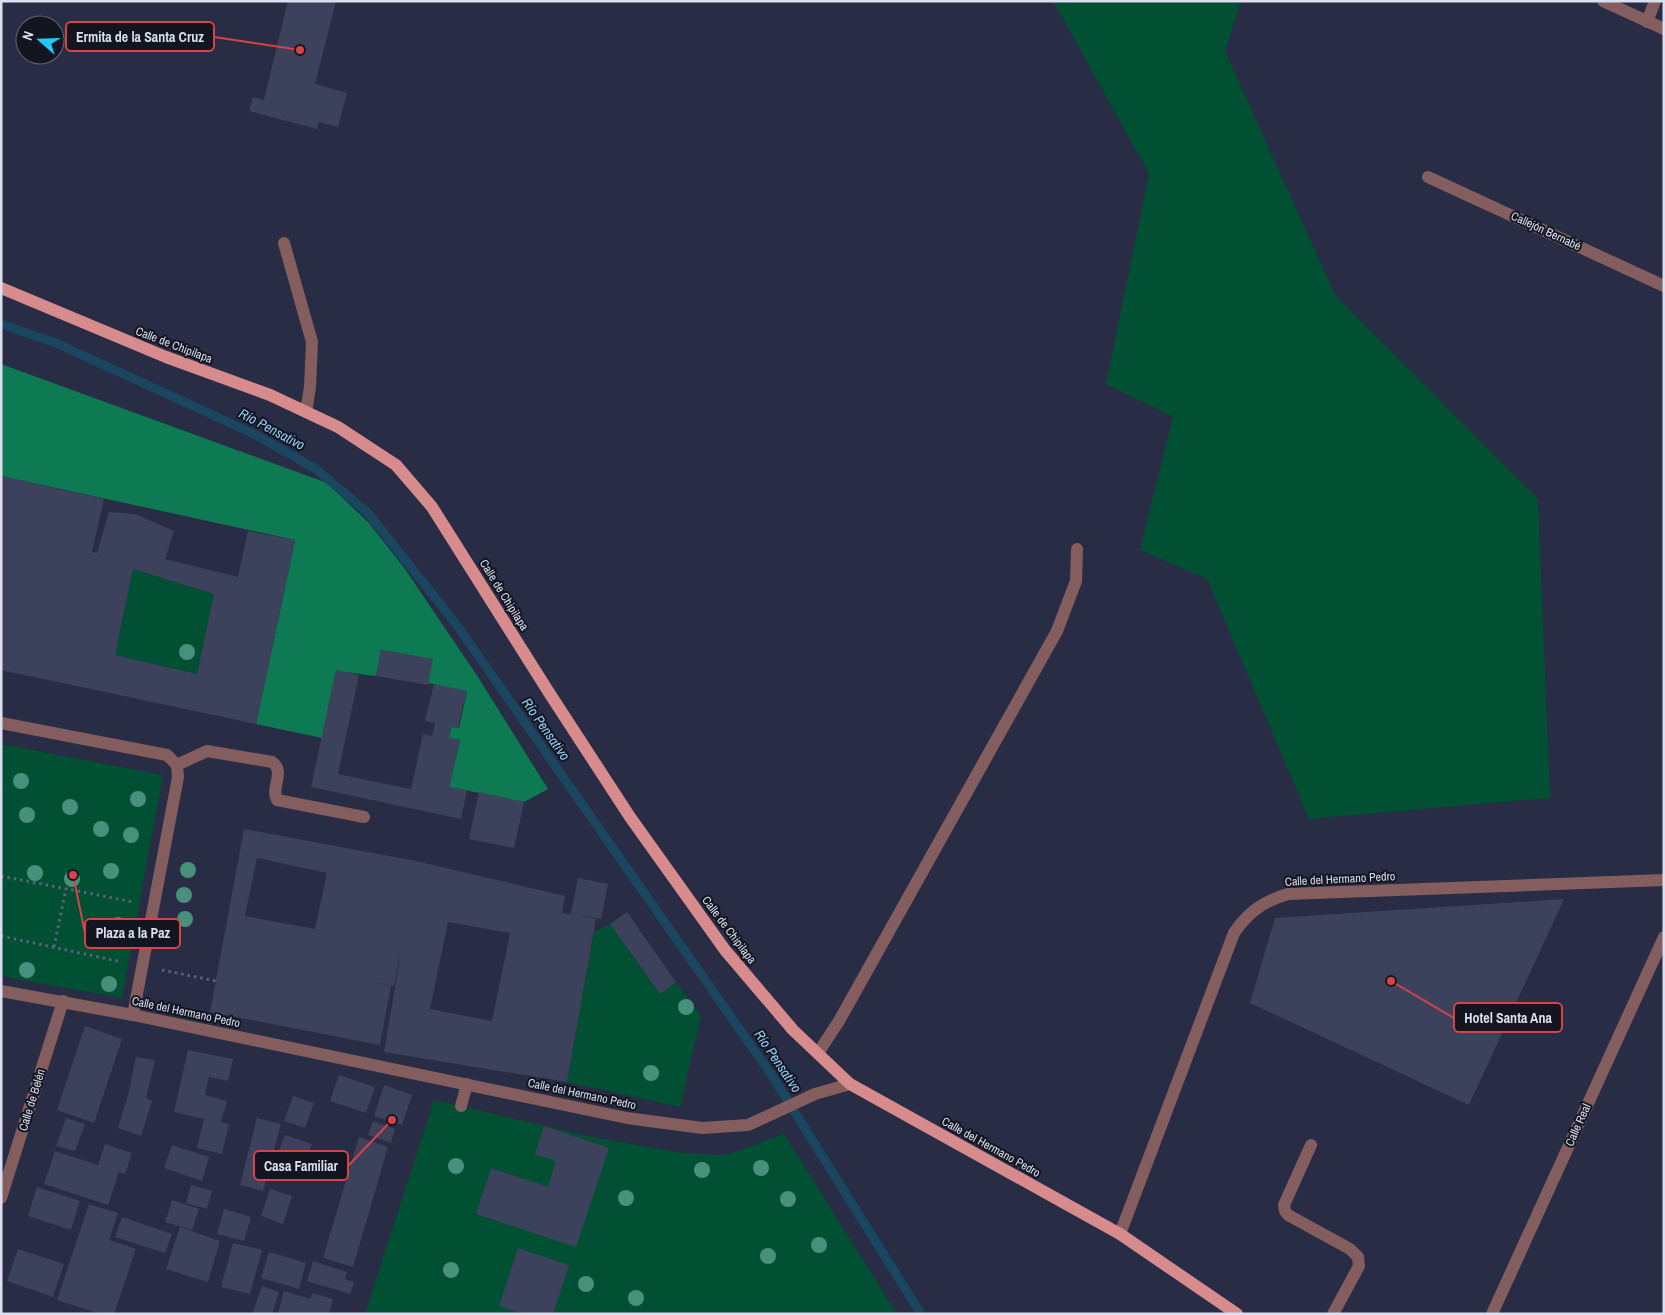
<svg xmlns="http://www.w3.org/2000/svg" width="1665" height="1315" font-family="'Archivo Narrow',sans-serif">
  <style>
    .green { fill: #025034 }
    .forest { fill: #0d7a53 }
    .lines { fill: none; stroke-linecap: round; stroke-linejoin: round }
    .stream { stroke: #1a4660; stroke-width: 9 }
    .building { fill: #3d425c; fill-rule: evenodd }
    .path { stroke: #5e6278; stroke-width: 3; stroke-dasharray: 2.5 4; stroke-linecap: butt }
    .minor { stroke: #845e5e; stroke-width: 12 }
    .major { stroke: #d88b8d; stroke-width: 12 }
    .tree { fill: #49907c }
    .labels { text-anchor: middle; stroke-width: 4; stroke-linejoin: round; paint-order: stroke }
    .street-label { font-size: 12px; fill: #dbdfef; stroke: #131621 }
    .water-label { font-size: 14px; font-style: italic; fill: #92cef7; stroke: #131621 }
    .leader { fill: none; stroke: #d74346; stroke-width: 2 }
    .callout-dot { fill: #d74346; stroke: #131621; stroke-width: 2 }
    .callout { fill: #131621; stroke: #d74346; stroke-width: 2 }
    .callout-label { font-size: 14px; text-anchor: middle; font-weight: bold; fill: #dbdfef }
  </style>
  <rect width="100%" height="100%" fill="#282c45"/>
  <!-- green -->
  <g class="green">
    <polygon points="1053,1 1241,1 1225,51 1335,295 1538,499 1550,798 1309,819 1207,579 1140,550 1173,417 1106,384 1149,174"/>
    <polygon points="133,569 214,594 197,674 115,655"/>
    <polygon points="1,744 163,775 122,998 1,976"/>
    <polygon points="610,924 660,994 676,982 701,1016 680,1107 567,1082 594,932"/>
    <polygon points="434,1100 592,1137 682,1153 727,1155 784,1134 897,1314 365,1314"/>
  </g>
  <!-- forest -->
  <polygon class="forest" points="1,364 327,483 369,523 405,569 478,677 548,789 524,802 449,787 460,740 449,738 451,727 459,728 467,692 428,683 432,659 381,650 376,676 336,671 322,738 256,724 295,540 1,476"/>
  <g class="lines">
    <!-- stream -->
    <polyline class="stream" points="1,324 56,343 254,434 316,469 368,513 456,624 773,1077 921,1314"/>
  </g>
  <!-- building -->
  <g class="building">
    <polygon points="288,1 336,1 315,84 347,93 338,127 319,122 317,129 249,111 253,97 264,100"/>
    <path d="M 1,476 L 104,499 L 92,552 L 97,553 L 109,512 L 135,514 L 174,531 L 165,559 L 238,577 L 248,531 L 295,540 L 256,724 L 1,670 ZM 133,569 L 214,594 L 197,674 L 115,655 Z"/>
    <polygon points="381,650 433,659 428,685 376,676"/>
    <polygon points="336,670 359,675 338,774 411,789 423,734 432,736 435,723 425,721 434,684 467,691 458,728 451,727 449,738 460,740 449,787 467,790 461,819 311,787"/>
    <polygon points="479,792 524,802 514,848 469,839"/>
    <path d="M 244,829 L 416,861 L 565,896 L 562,913 L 571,914 L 578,878 L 608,884 L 601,919 L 574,914 L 596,919 L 567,1082 L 384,1052 L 402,946 L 394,986 L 375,982 L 391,986 L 380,1045 L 210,1012 ZM 257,858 L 327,873 L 315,929 L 245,916 ZM 448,922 L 510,933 L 492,1021 L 430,1009 Z"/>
    <polygon points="1564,899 1469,1105 1250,1003 1275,918"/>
    <polygon points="627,912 676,982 660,994 610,924"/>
    <polygon points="85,1026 122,1039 94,1123 57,1110"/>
    <polygon points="188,1050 233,1059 228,1081 209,1077 205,1095 227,1101 221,1122 229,1124 222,1154 197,1148 204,1119 174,1112"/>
    <polygon points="136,1057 155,1060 146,1098 152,1101 141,1136 118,1128 128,1095"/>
    <polygon points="339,1075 375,1087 366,1113 330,1101"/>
    <polygon points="384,1085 412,1095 402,1125 374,1116"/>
    <polygon points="293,1096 314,1103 305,1128 284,1121"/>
    <polygon points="66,1118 85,1124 75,1151 56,1146"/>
    <polygon points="257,1118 281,1124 263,1191 240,1185"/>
    <polygon points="373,1121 395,1129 391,1143 368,1135"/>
    <polygon points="544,1126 609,1148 576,1247 476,1214 491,1168 548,1187 556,1161 535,1154"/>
    <polygon points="285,1135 312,1144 306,1161 279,1151"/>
    <polygon points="359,1137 388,1147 353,1267 323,1258"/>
    <polygon points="105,1144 132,1153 125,1174 119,1172 108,1205 44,1184 55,1151 98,1165"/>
    <polygon points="172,1145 209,1157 202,1181 164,1168"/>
    <polygon points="191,1185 212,1191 207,1209 186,1203"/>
    <polygon points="37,1187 80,1201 71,1230 28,1216"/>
    <polygon points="270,1189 292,1196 283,1224 261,1216"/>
    <polygon points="172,1200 199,1209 192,1230 165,1222"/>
    <polygon points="89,1204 118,1213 109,1240 136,1249 114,1314 100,1314 57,1300"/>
    <polygon points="224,1209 251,1217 244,1241 217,1234"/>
    <polygon points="122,1217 172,1234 165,1253 115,1237"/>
    <polygon points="180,1227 220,1241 208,1282 166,1269"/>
    <polygon points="233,1243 262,1250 250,1294 221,1287"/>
    <polygon points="518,1248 569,1265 553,1314 524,1314 499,1306"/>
    <polygon points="18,1249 64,1264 53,1297 7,1281"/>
    <polygon points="269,1252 306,1263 299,1289 261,1278"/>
    <polygon points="313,1261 347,1272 345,1279 354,1282 350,1294 307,1281"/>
    <polygon points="262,1286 279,1292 272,1314 252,1314"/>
    <polygon points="284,1291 310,1299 312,1293 333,1299 329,1314 278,1313"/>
  </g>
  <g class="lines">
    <!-- path -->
    <g class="path">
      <polyline points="1,876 133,902"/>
      <polyline points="1,936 122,962"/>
      <polyline points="54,947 66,889"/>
      <polyline points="162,970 216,981"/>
    </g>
    <!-- minor -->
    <g class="minor">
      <polyline points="1603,1 1664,29"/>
      <polyline points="1647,22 1655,1"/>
      <polyline points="1428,177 1664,286"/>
      <polyline points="284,243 312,342 310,387 306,412"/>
      <polyline points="1,723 167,755 177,765 178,777 133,1015"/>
      <path d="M 177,765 L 207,751 L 272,762 C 286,771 270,789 277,800 L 364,817"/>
      <polyline points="1,991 133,1015 627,1118 702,1128 748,1125 815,1094 850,1084"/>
      <polyline points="818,1053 839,1021 1057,631 1076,581 1077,549"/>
      <polyline points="461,1106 467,1084"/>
      <polyline points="1311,1145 1284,1205 1285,1211 1288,1215 1350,1249 1358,1257 1359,1266 1333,1314"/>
      <polyline points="1,1198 63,1001"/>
      <path d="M 1120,1234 L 1234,933 C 1248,912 1264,901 1288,894 L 1664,880"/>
      <polyline points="1492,1314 1664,937"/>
    </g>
    <!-- major -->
    <polyline class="major" points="1,288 166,357 270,395 338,427 396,465 432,507 548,691 630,817 725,950 793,1030 850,1084 1120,1234 1237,1314"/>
  </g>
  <!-- trees -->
  <g class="tree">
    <circle cx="187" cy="652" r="8"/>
    <circle cx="21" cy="781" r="8"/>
    <circle cx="138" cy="799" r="8"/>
    <circle cx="70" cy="807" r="8"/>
    <circle cx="27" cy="815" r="8"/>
    <circle cx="101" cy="829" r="8"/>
    <circle cx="131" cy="835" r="8"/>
    <circle cx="188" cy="870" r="8"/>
    <circle cx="111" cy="871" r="8"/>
    <circle cx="35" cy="873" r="8"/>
    <circle cx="72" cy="879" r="8"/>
    <circle cx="184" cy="895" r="8"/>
    <circle cx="185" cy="919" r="8"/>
    <circle cx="118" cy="925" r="8"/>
    <circle cx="27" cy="970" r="8"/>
    <circle cx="109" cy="984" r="8"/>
    <circle cx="686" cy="1007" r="8"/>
    <circle cx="651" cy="1073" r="8"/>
    <circle cx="456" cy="1166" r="8"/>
    <circle cx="761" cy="1168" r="8"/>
    <circle cx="702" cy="1170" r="8"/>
    <circle cx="626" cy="1198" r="8"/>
    <circle cx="788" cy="1199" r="8"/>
    <circle cx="819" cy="1245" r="8"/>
    <circle cx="768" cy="1256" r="8"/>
    <circle cx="451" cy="1270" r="8"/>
    <circle cx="586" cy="1284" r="8"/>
    <circle cx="636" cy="1298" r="8"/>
  </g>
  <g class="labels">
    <!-- street labels -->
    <g class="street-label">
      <text transform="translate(1546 231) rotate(25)" y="4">Callejón Bernabé</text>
      <text transform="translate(174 345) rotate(21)" y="4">Calle de Chipilapa</text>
      <text transform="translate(504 595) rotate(58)" y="4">Calle de Chipilapa</text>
      <text transform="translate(1340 879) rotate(-3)" y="4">Calle del Hermano Pedro</text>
      <text transform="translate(729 930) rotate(53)" y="4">Calle de Chipilapa</text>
      <text transform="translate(186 1012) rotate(12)" y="4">Calle del Hermano Pedro</text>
      <text transform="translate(582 1094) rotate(12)" y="4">Calle del Hermano Pedro</text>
      <text transform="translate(32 1100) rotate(-73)" y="4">Calle de Belén</text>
      <text transform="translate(1578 1125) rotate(-66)" y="4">Calle Real</text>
      <text transform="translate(991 1147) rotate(29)" y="4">Calle del Hermano Pedro</text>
    </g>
    <!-- water labels -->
    <g class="water-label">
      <text transform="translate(272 429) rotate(28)" y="5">Río Pensativo</text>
      <text transform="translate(546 729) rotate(55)" y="5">Río Pensativo</text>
      <text transform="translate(778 1061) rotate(56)" y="5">Río Pensativo</text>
    </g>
  </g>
  <!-- callouts -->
  <path class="leader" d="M300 50L214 37M73 875L85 933M1391 981L1454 1018M392 1120L348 1166"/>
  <g class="callout-dot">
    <circle cx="300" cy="50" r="5"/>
    <circle cx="73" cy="875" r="5"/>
    <circle cx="1391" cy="981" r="5"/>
    <circle cx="392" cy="1120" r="5"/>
  </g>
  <g class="callout">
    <rect x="66" y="22" width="148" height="29" rx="5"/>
    <rect x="85" y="919" width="95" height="29" rx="5"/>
    <rect x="1454" y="1003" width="108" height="29" rx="5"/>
    <rect x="254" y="1151" width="94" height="29" rx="5"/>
  </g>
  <g class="callout-label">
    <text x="140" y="42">Ermita de la Santa Cruz</text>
    <text x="133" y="938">Plaza a la Paz</text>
    <text x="1508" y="1023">Hotel Santa Ana</text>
    <text x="301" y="1171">Casa Familiar</text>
  </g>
  <!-- border -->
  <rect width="1665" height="1315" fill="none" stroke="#dbdfef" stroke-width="5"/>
  <!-- north arrow -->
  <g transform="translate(40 40) rotate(290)"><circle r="24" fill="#131621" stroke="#636673"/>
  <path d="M0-4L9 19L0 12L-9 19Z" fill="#23c9fe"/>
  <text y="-8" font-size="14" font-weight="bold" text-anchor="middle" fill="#dbdfef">N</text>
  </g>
</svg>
